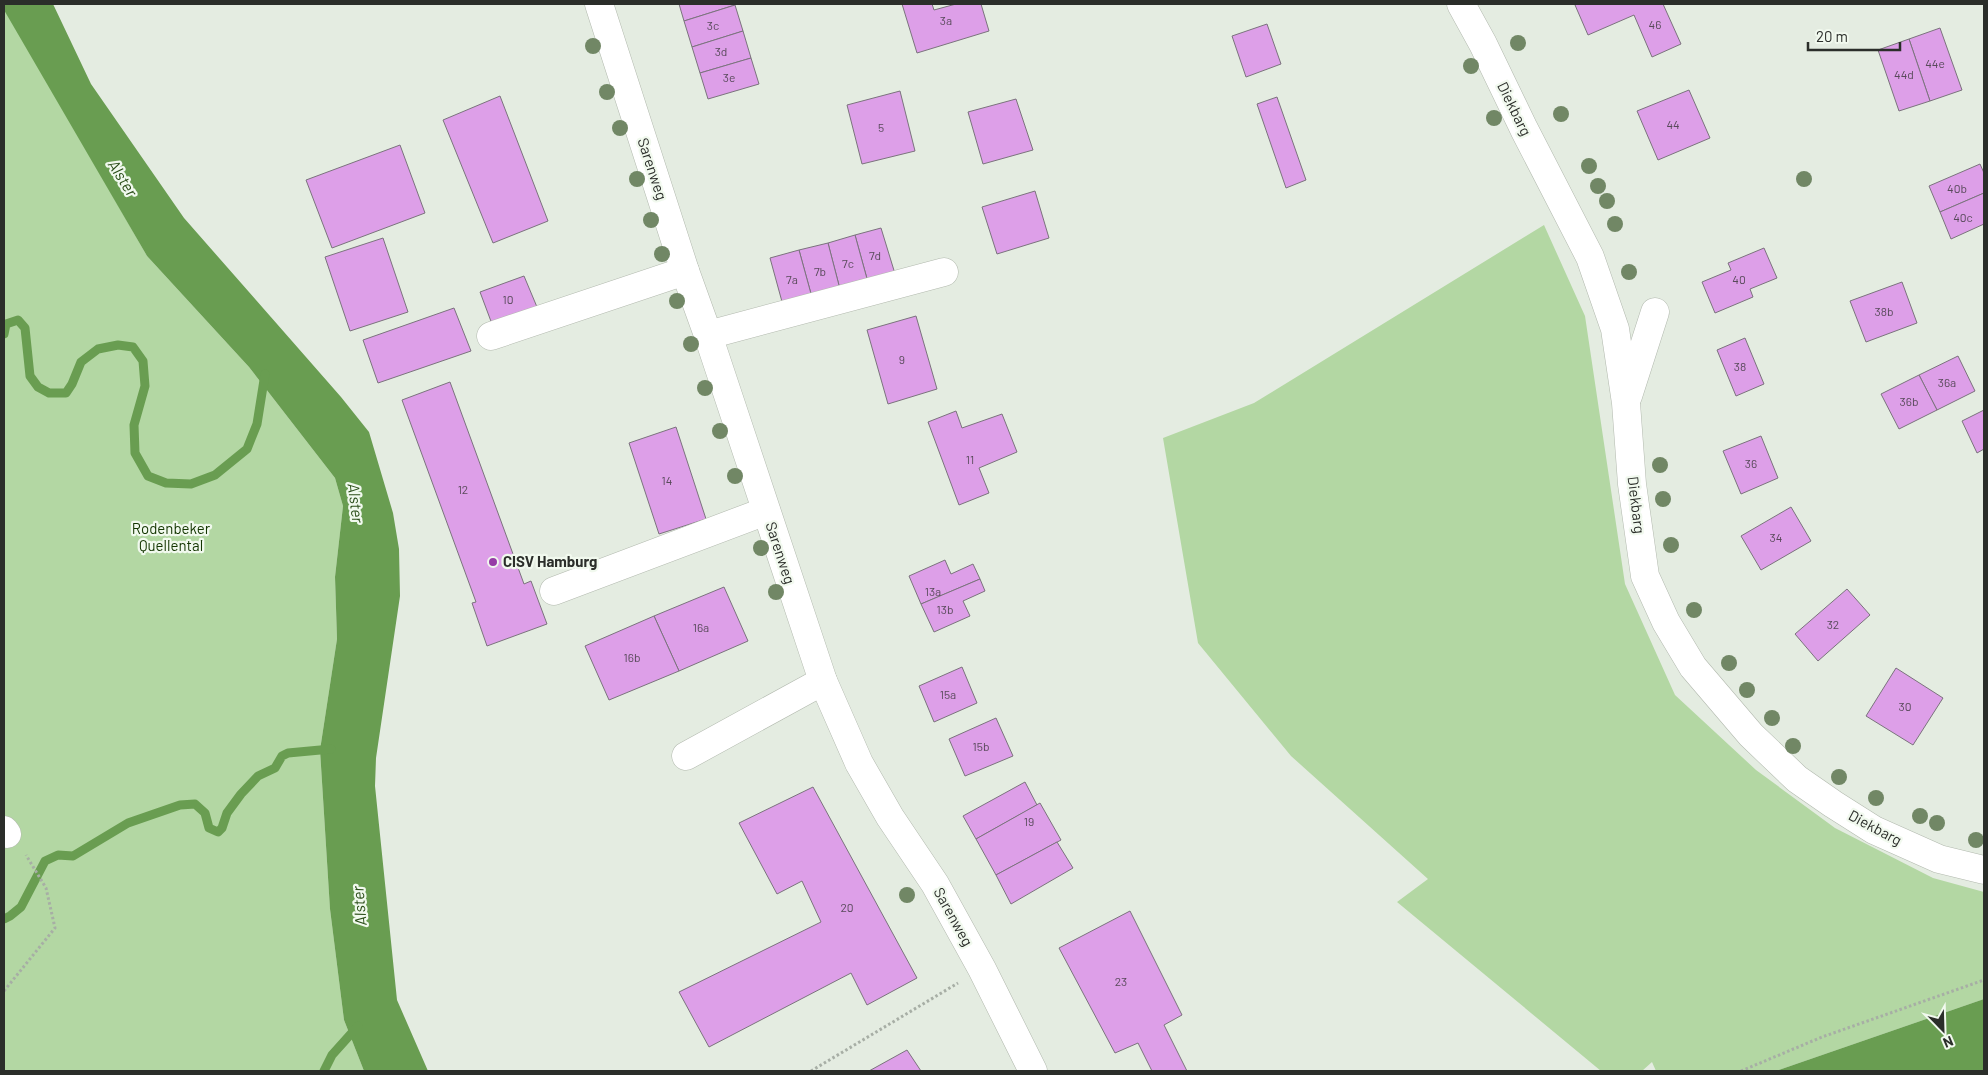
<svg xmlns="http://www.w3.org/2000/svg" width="1988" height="1075" font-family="Barlow,sans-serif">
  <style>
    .green { fill: #b3d7a3 }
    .water { fill: #699d51 }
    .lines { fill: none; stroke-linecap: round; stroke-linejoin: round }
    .stream { stroke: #699d51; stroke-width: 9 }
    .building { fill: #dd9fe8; stroke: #7b737d }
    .minor-casing { stroke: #b2b9ae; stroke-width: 29 }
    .path { stroke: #a7aea5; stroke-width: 3; stroke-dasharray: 2.5 2.5; stroke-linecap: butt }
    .minor { stroke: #fff; stroke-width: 28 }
    .tree { fill: #718765 }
    .poi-dot { fill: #963ba6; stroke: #f1f9ee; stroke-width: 2 }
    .labels { text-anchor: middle; stroke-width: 4.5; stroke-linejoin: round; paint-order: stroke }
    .number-label { font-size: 12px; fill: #584a5a }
    .street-label { font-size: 15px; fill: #2b2e2a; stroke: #f1f9ee }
    .park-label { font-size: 15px; fill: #133500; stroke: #f1f9ee }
    .poi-label { font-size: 15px; font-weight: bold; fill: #2b2e2a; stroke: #f1f9ee; text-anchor: start }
    .water-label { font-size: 16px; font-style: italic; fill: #2b4e19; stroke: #f1f9ee }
  </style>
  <rect width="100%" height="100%" fill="#e4ece1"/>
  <!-- green -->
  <g class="green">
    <polygon points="4,6 147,256 249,367 335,478 343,506 335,577 337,639 320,750 330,909 344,1020 364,1071 4,1071"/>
    <polygon points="1544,225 1585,316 1625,584 1675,695 1756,770 1835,828 1933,878 1984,892 1984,999 1776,1071 1656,1071 1652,1062 1642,1071 1601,1071 1397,902 1428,879 1291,756 1198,643 1163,438 1254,403"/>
  </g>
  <!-- water -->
  <g class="water">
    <polygon points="4,4 53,4 91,84 184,218 341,397 369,432 393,513 399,549 400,596 376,758 375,786 397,1000 428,1071 364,1071 344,1020 330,909 320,750 337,639 335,577 343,506 335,478 249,367 147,256 4,10"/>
    <polygon points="1984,999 1984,1071 1776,1071"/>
  </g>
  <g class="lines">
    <!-- stream -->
    <g class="stream">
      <polyline points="4,334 6,324 18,320 25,328 30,376 38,387 49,393 66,393 72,384 81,362 98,349 118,345 133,347 143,361 145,386 134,425 135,453 148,476 166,483 191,484 215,475 247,449 257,424 265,374"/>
      <polyline points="4,919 10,916 21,907 45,861 58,855 73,856 128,823 180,805 195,804 205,813 209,828 218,832 222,828 227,813 241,794 258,776 275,768 282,756 288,753 331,749"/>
      <polyline points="324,1071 332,1055 358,1026"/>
    </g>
  </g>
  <!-- building -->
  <g class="building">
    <polygon points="679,4 735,4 735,5 684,21"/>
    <polygon points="902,4 932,4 934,10 956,4 981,4 989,31 917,53"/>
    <polygon points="1578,4 1663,4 1681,44 1652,57 1634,15 1588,35 1575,5"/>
    <polygon points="735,5 743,31 692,47 684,21"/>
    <polygon points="1267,24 1281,64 1246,77 1232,36"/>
    <polygon points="1940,28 1962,90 1930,101 1909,39"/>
    <polygon points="743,31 751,58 700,73 692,47"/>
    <polygon points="1909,39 1930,101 1899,111 1878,50"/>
    <polygon points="751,58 759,84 708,99 700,73"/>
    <polygon points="1689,90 1710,138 1658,160 1637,111"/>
    <polygon points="900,91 915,151 862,164 847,105"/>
    <polygon points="500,96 548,221 493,243 443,120"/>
    <polygon points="1277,97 1306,180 1286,188 1257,104"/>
    <polygon points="1016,99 1033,150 983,164 968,112"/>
    <polygon points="400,145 425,213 332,248 306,180"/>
    <polygon points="1980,164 1984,173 1984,193 1940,212 1929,186"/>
    <polygon points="1035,191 1049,238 997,254 982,207"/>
    <polygon points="1984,193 1984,224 1951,239 1940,212"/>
    <polygon points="881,228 896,277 869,286 855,235"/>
    <polygon points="855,235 869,286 841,293 828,243"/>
    <polygon points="383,238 408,312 350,331 325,257"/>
    <polygon points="828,243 841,293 813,301 799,250"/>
    <polygon points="1764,248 1777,278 1750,289 1753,297 1715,313 1702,282 1731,270 1728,263"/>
    <polygon points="799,250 813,301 784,309 770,258"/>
    <polygon points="524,276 537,307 492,324 480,292"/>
    <polygon points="1902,282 1917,323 1866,342 1850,301"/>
    <polygon points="454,308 471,351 378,383 363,340"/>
    <polygon points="916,316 937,389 888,404 867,330"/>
    <polygon points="1745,338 1764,384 1736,396 1717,350"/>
    <polygon points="1958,356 1975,391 1937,410 1919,375"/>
    <polygon points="1919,375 1937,410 1899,429 1881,394"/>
    <polygon points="450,382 524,584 531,581 547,624 487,646 472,603 476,602 402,400"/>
    <polygon points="1984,410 1984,449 1977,453 1962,421"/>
    <polygon points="956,411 962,428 1002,414 1017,452 979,468 989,493 959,505 928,422"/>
    <polygon points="676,427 706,519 659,534 629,443"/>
    <polygon points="1761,436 1778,478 1741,494 1723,451"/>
    <polygon points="1791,507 1811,541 1761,570 1741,536"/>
    <polygon points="945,560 951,574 973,564 980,579 921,604 909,576"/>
    <polygon points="980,579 985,591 963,601 970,616 934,632 921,604"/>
    <polygon points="724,587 748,641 679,671 654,616"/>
    <polygon points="1847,589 1870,615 1818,661 1795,634"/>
    <polygon points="654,616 679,671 609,700 585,646"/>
    <polygon points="962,667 977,703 934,722 919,686"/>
    <polygon points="1896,668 1943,698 1913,745 1866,716"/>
    <polygon points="996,718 1013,756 965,776 949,739"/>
    <polygon points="1025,782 1037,805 976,839 963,816"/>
    <polygon points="813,787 917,978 867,1005 851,973 709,1047 679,992 821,922 802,881 777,894 739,823"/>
    <polygon points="1040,803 1061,840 996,875 976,839"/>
    <polygon points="1057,842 1073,868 1011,904 996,875"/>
    <polygon points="1130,911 1182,1015 1164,1025 1187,1071 1152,1071 1138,1043 1115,1053 1059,948"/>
    <polygon points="907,1050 921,1071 869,1071"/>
  </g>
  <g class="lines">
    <!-- minor casing -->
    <g class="minor-casing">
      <g id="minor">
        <polyline points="599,4 685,271 708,335 823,681 859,763 890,817 935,884 982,969 1033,1071"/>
        <polyline points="1461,4 1483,44 1524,129 1590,257 1615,329 1626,403 1632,484 1645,576 1666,622 1693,667 1751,735 1797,779 1833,804 1874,830 1939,859 1984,870"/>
        <polyline points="708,335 944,272"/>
        <polyline points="491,336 685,271"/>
        <polyline points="1628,396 1655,312"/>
        <polyline points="554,591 766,511"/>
        <polyline points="686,756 823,681"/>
        <polyline points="4,830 7,834"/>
      </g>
    </g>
    <!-- path -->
    <g class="path">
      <polyline points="4,991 55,928 46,888 26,855"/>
      <polyline points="811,1071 958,983"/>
      <polyline points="1741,1071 1822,1037 1984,980"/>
    </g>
    <!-- minor -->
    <use href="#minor" class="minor"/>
  </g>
  <!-- trees -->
  <g class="tree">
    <circle cx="1518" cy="43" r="8"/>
    <circle cx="593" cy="46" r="8"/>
    <circle cx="1471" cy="66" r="8"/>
    <circle cx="607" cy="92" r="8"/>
    <circle cx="1561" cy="114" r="8"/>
    <circle cx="1494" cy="118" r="8"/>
    <circle cx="620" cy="128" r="8"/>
    <circle cx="1589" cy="166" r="8"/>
    <circle cx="637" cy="179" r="8"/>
    <circle cx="1804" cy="179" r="8"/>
    <circle cx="1598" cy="186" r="8"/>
    <circle cx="1607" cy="201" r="8"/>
    <circle cx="651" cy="220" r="8"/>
    <circle cx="1615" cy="224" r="8"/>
    <circle cx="662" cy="254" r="8"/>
    <circle cx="1629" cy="272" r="8"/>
    <circle cx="677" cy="301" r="8"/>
    <circle cx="691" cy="344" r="8"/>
    <circle cx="705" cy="388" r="8"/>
    <circle cx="720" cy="431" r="8"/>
    <circle cx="1660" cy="465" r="8"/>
    <circle cx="735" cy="476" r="8"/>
    <circle cx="1663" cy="499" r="8"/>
    <circle cx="1671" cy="545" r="8"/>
    <circle cx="761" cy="548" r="8"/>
    <circle cx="776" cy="592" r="8"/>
    <circle cx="1694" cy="610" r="8"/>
    <circle cx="1729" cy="663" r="8"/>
    <circle cx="1747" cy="690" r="8"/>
    <circle cx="1772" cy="718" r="8"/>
    <circle cx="1793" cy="746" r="8"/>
    <circle cx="1839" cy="777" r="8"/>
    <circle cx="1876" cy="798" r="8"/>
    <circle cx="1920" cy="816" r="8"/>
    <circle cx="1937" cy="823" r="8"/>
    <circle cx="1976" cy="840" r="8"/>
    <circle cx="907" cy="895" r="8"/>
  </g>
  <!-- markers -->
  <circle class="poi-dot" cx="493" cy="562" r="5"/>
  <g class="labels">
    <!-- number labels -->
    <g class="number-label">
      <text x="946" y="25">3a</text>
      <text x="1655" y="29">46</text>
      <text x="713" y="30">3c</text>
      <text x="721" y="56">3d</text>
      <text x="1935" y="68">44e</text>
      <text x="1904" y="79">44d</text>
      <text x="729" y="82">3e</text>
      <text x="1673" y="129">44</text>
      <text x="881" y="132">5</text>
      <text x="1957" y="193">40b</text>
      <text x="1963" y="222">40c</text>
      <text x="875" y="260">7d</text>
      <text x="848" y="268">7c</text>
      <text x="820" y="276">7b</text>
      <text x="792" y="284">7a</text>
      <text x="1739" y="284">40</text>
      <text x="508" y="304">10</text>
      <text x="1884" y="316">38b</text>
      <text x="902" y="364">9</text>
      <text x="1740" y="371">38</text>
      <text x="1947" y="387">36a</text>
      <text x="1909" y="406">36b</text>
      <text x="970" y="464">11</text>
      <text x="1751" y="468">36</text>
      <text x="667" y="485">14</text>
      <text x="463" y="494">12</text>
      <text x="1776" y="542">34</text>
      <text x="933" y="596">13a</text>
      <text x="945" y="614">13b</text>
      <text x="1833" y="629">32</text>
      <text x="701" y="632">16a</text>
      <text x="632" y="662">16b</text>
      <text x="948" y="699">15a</text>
      <text x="1905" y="711">30</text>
      <text x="981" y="751">15b</text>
      <text x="1029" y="826">19</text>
      <text x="847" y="912">20</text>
      <text x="1121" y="986">23</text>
    </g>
    <!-- street labels -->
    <g class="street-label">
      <text transform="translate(1514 109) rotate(64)" y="5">Diekbarg</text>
      <text transform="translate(652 169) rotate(72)" y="5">Sarenweg</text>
      <text transform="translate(1636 505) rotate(83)" y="5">Diekbarg</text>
      <text transform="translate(780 553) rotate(72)" y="5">Sarenweg</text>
      <text transform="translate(1875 828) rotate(28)" y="5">Diekbarg</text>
      <text transform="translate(953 917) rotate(61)" y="5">Sarenweg</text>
    </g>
    <!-- park labels -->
    <g class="park-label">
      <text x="171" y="534">Rodenbeker<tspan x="171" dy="17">Quellental</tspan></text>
    </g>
    <!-- poi labels -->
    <g class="poi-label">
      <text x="503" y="567">CISV Hamburg</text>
    </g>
    <!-- water labels -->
    <g class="water-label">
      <text transform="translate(123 178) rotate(58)" y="6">Alster</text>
      <text transform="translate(356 503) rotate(83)" y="6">Alster</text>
      <text transform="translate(359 906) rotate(-95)" y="6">Alster</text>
    </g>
  </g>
  <!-- border -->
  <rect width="1988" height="1075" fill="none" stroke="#2b2e2a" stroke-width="10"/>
  <!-- north arrow -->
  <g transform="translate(1943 1030) rotate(157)" stroke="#f1f9ee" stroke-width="4" paint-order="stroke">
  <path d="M0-4L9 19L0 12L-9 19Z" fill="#2b2e2a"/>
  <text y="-8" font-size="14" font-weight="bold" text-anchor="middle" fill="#2b2e2a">N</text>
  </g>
  <!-- scale -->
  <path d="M1808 42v8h92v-8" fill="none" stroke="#2b2e2a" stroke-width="2.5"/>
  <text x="1816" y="42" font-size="15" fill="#2b2e2a" stroke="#f1f9ee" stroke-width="4" paint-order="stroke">20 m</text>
</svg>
